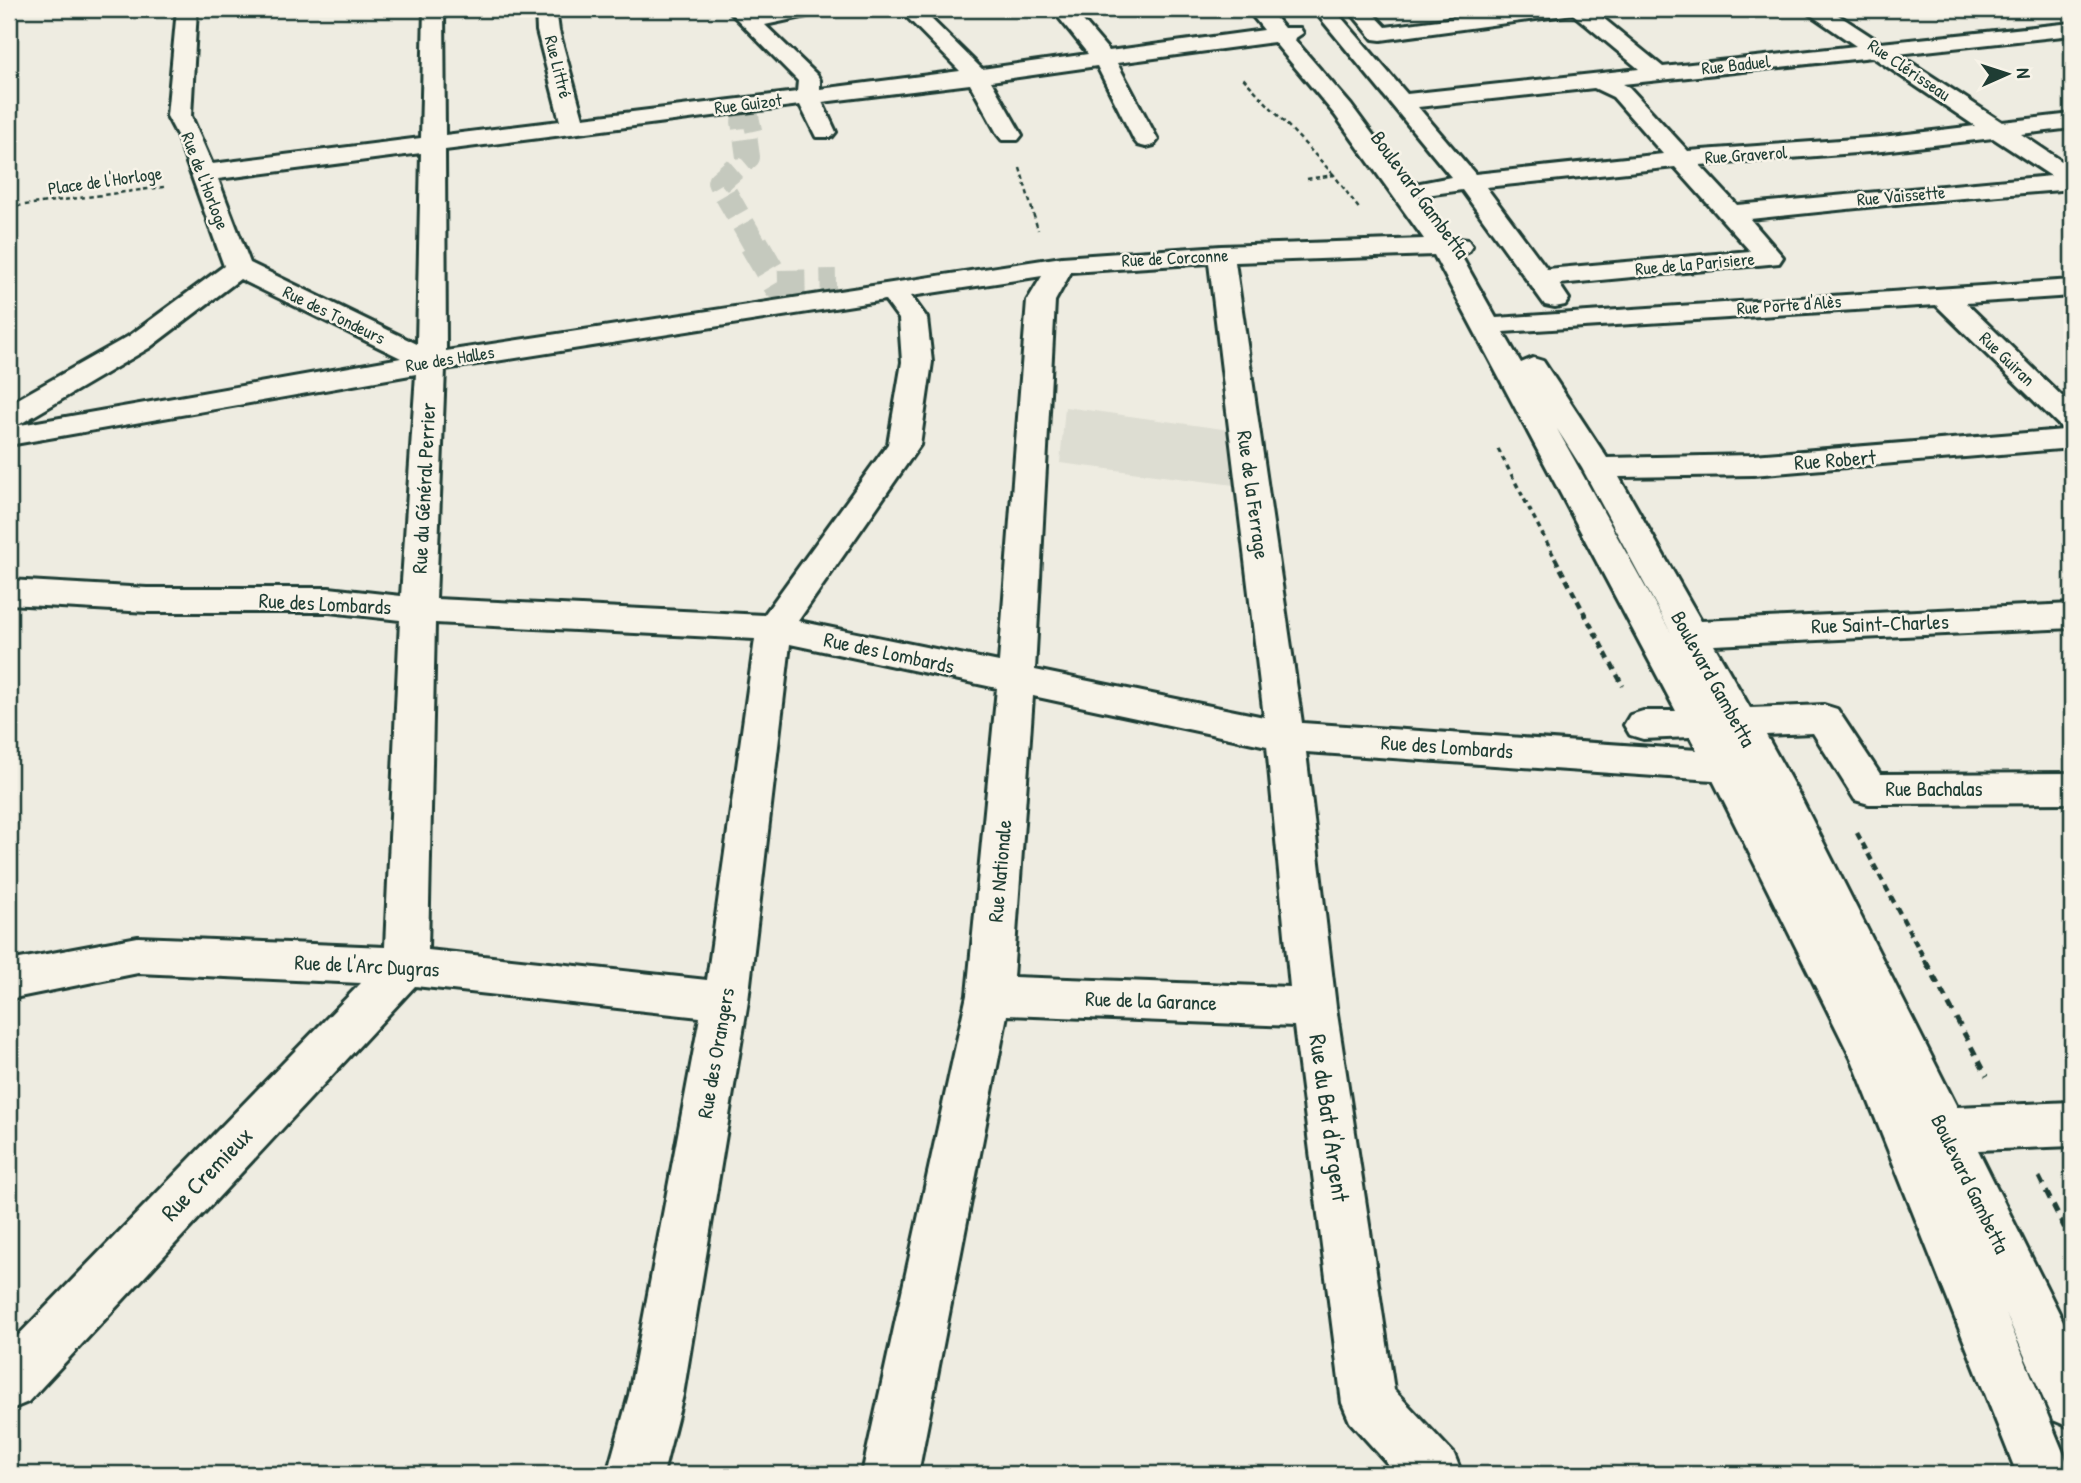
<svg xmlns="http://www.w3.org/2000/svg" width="2081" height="1483" font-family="'Patrick Hand',sans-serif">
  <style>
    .built { fill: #ddddd2 }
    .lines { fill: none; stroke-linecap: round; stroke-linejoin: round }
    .minor-tunnel-far1 { stroke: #c5c9be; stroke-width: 24; stroke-dasharray: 24 11; stroke-linecap: butt }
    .minor-tunnel { stroke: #c5c9be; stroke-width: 30; stroke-dasharray: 30 15; stroke-linecap: butt }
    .minor-casing { stroke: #1f3d34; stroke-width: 6 }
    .path-far3 { stroke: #1f3d34; stroke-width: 2.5; stroke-dasharray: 4.5 3.5; stroke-linecap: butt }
    .path-far2 { stroke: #1f3d34; stroke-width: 3.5; stroke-dasharray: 5 4.5; stroke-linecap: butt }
    .path-far1 { stroke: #1f3d34; stroke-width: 4.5; stroke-dasharray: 7 5; stroke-linecap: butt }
    .path { stroke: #1f3d34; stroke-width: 5; stroke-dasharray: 9 7; stroke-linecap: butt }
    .minor { fill: #f7f3e8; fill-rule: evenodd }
    .labels { text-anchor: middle; stroke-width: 5; stroke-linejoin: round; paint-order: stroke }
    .far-street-label { font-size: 18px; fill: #1f3d34; stroke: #f7f3e8 }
    .street-label { font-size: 21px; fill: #1f3d34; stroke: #f7f3e8 }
    .near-street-label { font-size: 24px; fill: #1f3d34; stroke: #f7f3e8 }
  </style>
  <rect width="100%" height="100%" fill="#eeece1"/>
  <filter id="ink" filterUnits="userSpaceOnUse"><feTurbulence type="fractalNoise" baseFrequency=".0143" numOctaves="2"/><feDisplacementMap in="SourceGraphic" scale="14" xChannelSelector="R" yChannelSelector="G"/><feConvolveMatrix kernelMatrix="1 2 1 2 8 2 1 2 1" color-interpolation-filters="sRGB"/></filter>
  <g filter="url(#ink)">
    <!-- built -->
    <polygon class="built" points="1065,407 1230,430 1234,485 1060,463"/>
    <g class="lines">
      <!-- minor-tunnel-far1 -->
      <polyline class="minor-tunnel-far1" points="755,245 719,182 748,157 743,121 765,116"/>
      <!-- minor-tunnel -->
      <polyline class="minor-tunnel" points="754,244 778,285 836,284"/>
      <!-- minor casing -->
      <g class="minor-casing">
        <path id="minor" d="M 177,9 L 197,9 L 191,116 L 212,164 L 421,138 L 424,9 L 444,9 L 445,135 L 560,121 L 537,31 L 536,9 L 556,9 L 559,31 L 583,118 L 797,92 L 798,81 L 727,9 L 749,9 L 755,15 L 784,9 L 824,9 L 821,13 L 765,25 L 817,75 L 820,80 L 820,89 L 960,71 L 899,9 L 921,9 L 982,69 L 1088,54 L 1052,9 L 1073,9 L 1109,51 L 1264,30 L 1247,9 L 1268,9 L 1284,28 L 1300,28 L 1303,33 L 1294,39 L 1351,105 L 1410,185 L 1451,177 L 1313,9 L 1334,9 L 1407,94 L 1639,69 L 1573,14 L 1381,40 L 1373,39 L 1348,9 L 1369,9 L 1386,27 L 1521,9 L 1592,9 L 1663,67 L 1856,46 L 1808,13 L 1805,9 L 1829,9 L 1881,43 L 2072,23 L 2072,35 L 1898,54 L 2002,122 L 2072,114 L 2072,128 L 2021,134 L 2072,168 L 2072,189 L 1915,202 L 1750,219 L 1783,257 L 1779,263 L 1559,284 L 1569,299 L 1565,305 L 1555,307 L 1545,305 L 1462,190 L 1419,196 L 1450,238 L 1468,240 L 1472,246 L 1468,252 L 1460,254 L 1496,318 L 2072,280 L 2072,296 L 1966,303 L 2072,406 L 2072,448 L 1753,475 L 1619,477 L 1701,621 L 2072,604 L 2072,628 L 1714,645 L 1750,708 L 1824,705 L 1837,709 L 1880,774 L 2072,773 L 2072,803 L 1869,804 L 1855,800 L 1813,733 L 1766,735 L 1803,802 L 1957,1107 L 2072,1102 L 2072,1146 L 1978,1150 L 2072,1339 L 2072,1428 L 2053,1420 L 2006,1314 L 2072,1474 L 2017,1474 L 1853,1062 L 1713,780 L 1306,752 L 1336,1007 L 1394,1390 L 1454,1454 L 1462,1474 L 1397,1474 L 1350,1422 L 1342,1403 L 1294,1026 L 1007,1015 L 918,1474 L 862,1474 L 967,995 L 997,688 L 790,644 L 748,1001 L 683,1395 L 663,1474 L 607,1474 L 629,1395 L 700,1017 L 415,986 L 28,1402 L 9,1410 L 9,1345 L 361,983 L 138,973 L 9,999 L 9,961 L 138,937 L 385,947 L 400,620 L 329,612 L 147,612 L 9,604 L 9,580 L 147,588 L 329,588 L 401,596 L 416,374 L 9,445 L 9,427 L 401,358 L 240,279 L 149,348 L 20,424 L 9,426 L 9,404 L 129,336 L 224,266 L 177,135 L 167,116 ZM 1274,42 L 1335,115 L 1424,239 L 1221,246 L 1062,257 L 446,351 L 445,150 L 800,105 L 816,137 L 832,137 L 836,132 L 822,102 L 970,84 L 998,135 L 1002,140 L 1018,140 L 1022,135 L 991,81 L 1097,66 L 1134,140 L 1138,145 L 1146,147 L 1154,145 L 1158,140 L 1117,63 ZM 1873,57 L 1975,126 L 1882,137 L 1688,151 L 1629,87 L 1623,84 ZM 1594,88 L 1613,97 L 1663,154 L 1475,174 L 1418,107 ZM 1993,138 L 2051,176 L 1737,205 L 1700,165 L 1882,151 ZM 421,153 L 417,344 L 250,263 L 218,179 ZM 1675,167 L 1750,251 L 1547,269 L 1486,187 ZM 1434,255 L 1676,711 L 1643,711 L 1630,715 L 1624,725 L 1630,735 L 1643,739 L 1690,737 L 1697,750 L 1302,723 L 1235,262 ZM 1209,263 L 1264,717 L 1035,670 L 1055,301 L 1071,272 ZM 1042,276 L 1027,301 L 999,662 L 798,621 L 920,445 L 932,362 L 927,318 L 911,296 ZM 885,300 L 899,319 L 902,362 L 888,444 L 764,615 L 436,599 L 445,369 ZM 1936,305 L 2064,430 L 1753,455 L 1607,458 L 1543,361 L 1533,358 L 1521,363 L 1503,332 ZM 1557,429 L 1582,468 L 1671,633 ZM 435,623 L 755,639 L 707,980 L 428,950 ZM 1033,696 L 1267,746 L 1290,987 L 1013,977 Z"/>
      </g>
      <!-- path-far3 -->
      <g class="path-far3">
        <polyline points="1243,78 1334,175"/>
        <polyline points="1020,168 1038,230"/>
        <polyline points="1307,179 1334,175 1360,210"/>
        <polyline points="9,207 164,187"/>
      </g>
      <!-- path-far2 -->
      <polyline class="path-far2" points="1498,449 1556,560"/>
      <!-- path-far1 -->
      <g class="path-far1">
        <polyline points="1555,558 1623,686"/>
        <polyline points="1857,833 1927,964"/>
      </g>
      <!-- path -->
      <g class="path">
        <polyline points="1926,962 1987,1076"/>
        <polyline points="2039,1177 2072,1243"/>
      </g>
      <!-- minor -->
      <use href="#minor" class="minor"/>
    </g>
  </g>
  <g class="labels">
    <!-- far-street labels -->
    <g class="far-street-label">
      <text transform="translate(1736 65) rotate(-6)" y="6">Rue Baduel</text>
      <text transform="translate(558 67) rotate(76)" y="6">Rue Littré</text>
      <text transform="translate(1909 70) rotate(34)" y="6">Rue Clérisseau</text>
      <text transform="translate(748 104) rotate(-7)" y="6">Rue Guizot</text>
      <text transform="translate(1746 155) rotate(-4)" y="6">Rue Graverol</text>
      <text transform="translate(105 181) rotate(-8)" y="6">Place de l'Horloge</text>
      <text transform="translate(205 181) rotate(69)" y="6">Rue de l'Horloge</text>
      <text transform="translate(1901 196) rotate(-5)" y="6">Rue Vaissette</text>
      <text transform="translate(1175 258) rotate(-3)" y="6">Rue de Corconne</text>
      <text transform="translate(1695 264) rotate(-5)" y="6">Rue de la Parisiere</text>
      <text transform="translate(1789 305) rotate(-4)" y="6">Rue Porte d'Alès</text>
      <text transform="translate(334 315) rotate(26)" y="6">Rue des Tondeurs</text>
      <text transform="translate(450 359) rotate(-9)" y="6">Rue des Halles</text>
      <text transform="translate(2007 359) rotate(44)" y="6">Rue Guiran</text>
    </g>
    <!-- street labels -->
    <g class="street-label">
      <text transform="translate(1420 195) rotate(54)" y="7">Boulevard Gambetta</text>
      <text transform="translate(1835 460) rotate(-4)" y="7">Rue Robert</text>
      <text transform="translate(424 488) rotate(-87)" y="7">Rue du Général Perrier</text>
      <text transform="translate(1253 495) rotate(82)" y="7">Rue de la Ferrage</text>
      <text transform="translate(325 604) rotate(3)" y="7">Rue des Lombards</text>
      <text transform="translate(1880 624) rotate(-2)" y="7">Rue Saint-Charles</text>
      <text transform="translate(889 653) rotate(12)" y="7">Rue des Lombards</text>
      <text transform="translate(1713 679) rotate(61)" y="7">Boulevard Gambetta</text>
      <text transform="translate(1447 747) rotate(4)" y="7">Rue des Lombards</text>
      <text x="1934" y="796">Rue Bachalas</text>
      <text transform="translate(1000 871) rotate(-85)" y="7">Rue Nationale</text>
      <text transform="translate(367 966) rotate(3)" y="7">Rue de l'Arc Dugras</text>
      <text transform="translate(1151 1001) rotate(2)" y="7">Rue de la Garance</text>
      <text transform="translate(716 1053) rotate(-80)" y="7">Rue des Orangers</text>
      <text transform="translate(1970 1184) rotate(64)" y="7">Boulevard Gambetta</text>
    </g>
    <!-- near-street labels -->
    <g class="near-street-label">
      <text transform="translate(1329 1118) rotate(82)" y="8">Rue du Bat d'Argent</text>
      <text transform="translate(207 1174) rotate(-46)" y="8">Rue Cremieux</text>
    </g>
  </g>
  <!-- margin -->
  <rect width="2081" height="1483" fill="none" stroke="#f7f3e8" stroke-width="35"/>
  <rect x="18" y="18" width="2046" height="1448" fill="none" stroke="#1f3d34" stroke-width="2.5" filter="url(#ink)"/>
  <!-- north arrow -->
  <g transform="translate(2007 74) rotate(87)" stroke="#f7f3e8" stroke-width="5" paint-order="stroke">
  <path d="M0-5L12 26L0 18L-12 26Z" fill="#1f3d34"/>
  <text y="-10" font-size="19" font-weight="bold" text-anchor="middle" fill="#1f3d34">N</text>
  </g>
</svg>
